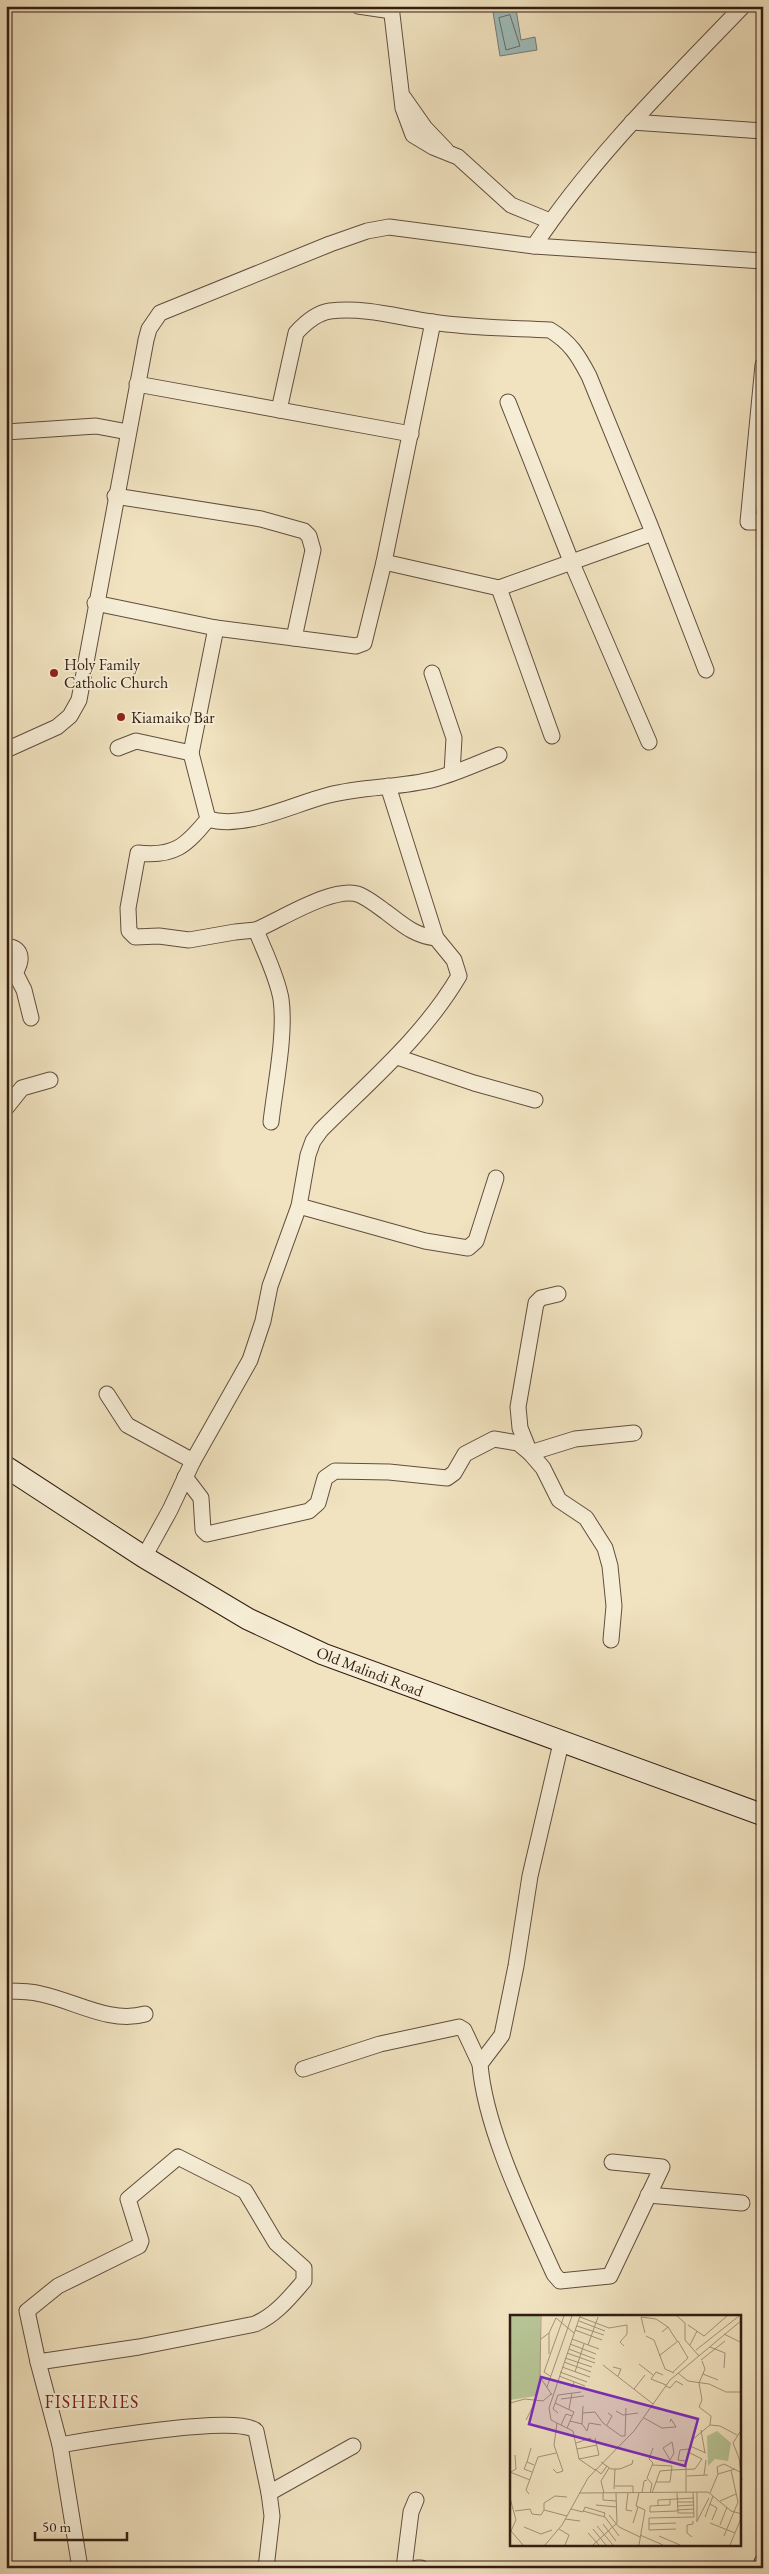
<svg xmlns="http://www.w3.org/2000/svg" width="769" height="2574" font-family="'EB Garamond',serif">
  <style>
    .water { fill: #9ebcbb; stroke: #737c77 }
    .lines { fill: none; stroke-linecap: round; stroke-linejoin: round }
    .shore { stroke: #686c66; stroke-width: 1 }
    .minor-casing { stroke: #624e3e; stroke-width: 17 }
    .secondary-casing { stroke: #321d12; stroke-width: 23 }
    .minor { stroke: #f6edd6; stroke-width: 15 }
    .secondary { stroke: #f6edd6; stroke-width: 21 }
    .poi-dot { fill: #8f2418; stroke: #f6edd6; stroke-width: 2 }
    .labels { text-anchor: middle; stroke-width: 4; stroke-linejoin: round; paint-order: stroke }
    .poi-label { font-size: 16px; fill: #321d12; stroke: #f6edd6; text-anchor: start }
    .street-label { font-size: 16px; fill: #321d12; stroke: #f6edd6 }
    .neighbourhood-label { font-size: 18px; letter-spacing: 1px; fill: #7a1f14; stroke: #f6edd6 }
    .inset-road { fill: none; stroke: #a5947a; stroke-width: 1 }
    .view { fill: #7b2cbf; fill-opacity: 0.15; stroke: #7b2cbf; stroke-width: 2.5 }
    .inset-edge { fill: none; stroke: #321d12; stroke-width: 2.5 }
  </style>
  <rect width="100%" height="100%" fill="#f1e3c0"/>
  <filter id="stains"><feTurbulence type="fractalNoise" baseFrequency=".004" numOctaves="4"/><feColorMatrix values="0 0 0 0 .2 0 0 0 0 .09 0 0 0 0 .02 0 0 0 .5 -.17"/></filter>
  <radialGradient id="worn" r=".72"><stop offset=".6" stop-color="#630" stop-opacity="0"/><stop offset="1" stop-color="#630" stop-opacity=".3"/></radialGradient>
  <!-- water -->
  <polygon class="water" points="516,9 521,40 535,37 537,50 500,56 493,12"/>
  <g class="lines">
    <!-- shore -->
    <polygon class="shore" points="510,15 520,46 506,50 499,18"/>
    <!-- minor casing -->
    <g class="minor-casing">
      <g id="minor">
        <polyline points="358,6 392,11"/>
        <polyline points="391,6 403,108 413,135 433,147 458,157 511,205 550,221"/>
        <polyline points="404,98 425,128 446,150"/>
        <polyline points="632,122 763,131"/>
        <path d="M 534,246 C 593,157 670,82 743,6"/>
        <polyline points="763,365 748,522 763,522"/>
        <polyline points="137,384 411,434"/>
        <polyline points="508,402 571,561 649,742"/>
        <path d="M 279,410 L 296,333 C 305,323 316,313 330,311 C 366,307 397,317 432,322 C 470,328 511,328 550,330 C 570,342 578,355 589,376 L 650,525 L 706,670"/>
        <polyline points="6,432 96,426 128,432"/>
        <polyline points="115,496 261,519 304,531 309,536 313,550 294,638"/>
        <polyline points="384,562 499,588 653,533"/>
        <polyline points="499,588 552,736"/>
        <polyline points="95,603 216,628 356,646 364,643 384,562 433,322"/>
        <path d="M 216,628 L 191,753 L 208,819 C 186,846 174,857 138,853 L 128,908 L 129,931 L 135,937 L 159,936 L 189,940 L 235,932 L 256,930 C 265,953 277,976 281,999 C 286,1034 275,1086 271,1122"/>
        <polyline points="432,673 454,738 452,773"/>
        <polyline points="118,748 136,741 191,753"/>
        <polyline points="6,750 57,727 70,716 79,700 146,340 149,329 160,313 330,244 367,231 389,227 534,246 763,261"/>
        <path d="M 208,819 C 245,830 293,804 329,795 C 364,786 400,788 435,779 C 457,773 478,763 499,755"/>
        <path d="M 256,930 C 280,920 336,884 360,895 C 369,899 379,907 386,912 C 403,925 415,936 436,938"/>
        <path d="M 6,946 C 22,948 23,959 16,971"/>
        <polyline points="6,955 24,990 31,1018"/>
        <polyline points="397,1057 474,1083 535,1100"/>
        <polyline points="6,1108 22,1088 50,1080"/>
        <polyline points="299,1206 425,1241 468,1248 476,1241 496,1178"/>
        <polyline points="558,1294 541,1298 536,1303 518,1407 520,1428 530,1453 543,1468 559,1500 586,1518 605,1548 610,1566 614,1606 611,1640"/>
        <polyline points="107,1394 127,1425 193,1461 170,1510 144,1557"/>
        <path d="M 193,1461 L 250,1360 L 263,1321 L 270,1286 L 299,1206 L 308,1155 L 313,1141 L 321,1130 C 370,1081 423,1037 459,976 L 454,960 L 436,938 L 388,786"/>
        <polyline points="185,1477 201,1498 203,1530 207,1534 309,1511 318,1503 325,1478 335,1471 389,1472 447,1478 454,1473 465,1454 494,1439 518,1443 530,1453 575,1439 634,1433"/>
        <path d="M 561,1743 L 530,1876 L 516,1966 L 502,2035 L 480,2064 C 485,2129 527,2214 554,2274 L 560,2281 L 610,2276 L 662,2167 L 612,2162"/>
        <path d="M 6,1991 C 18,1991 30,1991 41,1994 C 75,2001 110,2024 145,2014"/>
        <polyline points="303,2069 380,2044 459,2027 464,2030 480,2064"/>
        <path d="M 178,2157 L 245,2191 L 276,2243 L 304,2268 L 304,2281 C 290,2297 276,2315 255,2324 L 139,2347 L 38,2362 L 27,2311 L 58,2286 L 139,2246 L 141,2241 L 128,2199 Z"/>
        <polyline points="648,2195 742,2203"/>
        <polyline points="38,2362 60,2445"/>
        <polyline points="269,2493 353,2446"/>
        <polyline points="762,2562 763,2562"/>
        <path d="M 80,2568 L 60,2445 C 88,2440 241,2414 256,2431 L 269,2493 L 272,2516 L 266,2568"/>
        <polyline points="404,2568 411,2512 416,2500"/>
        <polyline points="417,2568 421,2568"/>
      </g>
    </g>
    <!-- secondary casing -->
    <g class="secondary-casing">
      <polyline id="secondary" points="6,1467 144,1557 248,1619 323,1654 763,1815"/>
    </g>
    <!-- minor -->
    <use href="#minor" class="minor"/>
    <!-- secondary -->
    <use href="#secondary" class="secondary"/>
  </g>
  <!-- markers -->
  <g class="poi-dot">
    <circle cx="54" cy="673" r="5"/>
    <circle cx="121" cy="717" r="5"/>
  </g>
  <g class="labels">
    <!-- poi labels -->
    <g class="poi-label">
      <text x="64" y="670">Holy Family<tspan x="64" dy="18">Catholic Church</tspan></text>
      <text x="131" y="723">Kiamaiko Bar</text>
    </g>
    <!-- street labels -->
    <g class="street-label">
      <text transform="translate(370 1671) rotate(21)" y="6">Old Malindi Road</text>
    </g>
    <!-- neighbourhood labels -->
    <g class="neighbourhood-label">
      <text x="92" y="2408">FISHERIES</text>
    </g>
  </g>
  <!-- overview -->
  <g transform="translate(510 2315)">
    <rect width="231" height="231" fill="#f1e3c0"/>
    <path d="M 0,1 L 30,1 L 30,64 L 26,81 L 0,85 ZM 207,116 L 221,128 L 218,146 L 205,144 L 198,151 L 197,121 Z" fill="#b7c495"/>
    <path class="inset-road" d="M 31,1 L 30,62 L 42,80M 70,1 L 39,93 L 41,105 L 63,116 L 69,144 L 85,155M 167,1 L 175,8 L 175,25 L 189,41M 70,2 L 99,13 L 117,10 L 117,19 L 110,27 L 114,31M 131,2 L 146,4 L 158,12M 131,2 L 135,18M 69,6 L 95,16M 178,10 L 194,21M 67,11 L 94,20M 65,15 L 92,25M 152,17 L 158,12 L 167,26M 39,18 L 39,39M 214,19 L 232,28M 136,21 L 144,25 L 155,54 L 164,58M 194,21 L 217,1M 31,24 L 39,18 L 46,3 L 64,18M 62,24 L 89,34M 60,29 L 86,39M 78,30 L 88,2M 180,30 L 187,16M 200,32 L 215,38 L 214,53M 59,34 L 85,44M 186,35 L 229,1M 57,38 L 85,48M 149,41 L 168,26 L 178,43 L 163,57M 55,43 L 82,52M 191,45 L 215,26M 192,46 L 195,54 L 189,68 L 192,85 L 189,92 L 201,101 L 200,110M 54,47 L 81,57M 129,49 L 143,60M 93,50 L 143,89M 52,52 L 80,62M 103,52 L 111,54 L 108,61M 50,57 L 77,67M 65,57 L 74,29M 168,58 L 178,66 L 199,69 L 216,77 L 232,77M 193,59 L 208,65M 153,60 L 146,57 L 141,64 L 156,70M 40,61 L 34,57 L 54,1M 49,61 L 75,71M 47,66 L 63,72 L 64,67M 156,71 L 160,73 L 166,66 L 173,70M 37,72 L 62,1M 124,74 L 135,60M 51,84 L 74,81M 0,88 L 15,84 L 33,86 L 41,79M 45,88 L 64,97 L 57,113M 59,94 L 62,78M 106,96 L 113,100 L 128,98M 48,98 L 43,94 L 48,80 L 71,77M 73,98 L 85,97 L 93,108 L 111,121M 134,103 L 152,113 L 166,112 L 161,104 L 160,107M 16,105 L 26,85M 60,106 L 72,109 L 77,116 L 79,108 L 91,110M 72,109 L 73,91M 51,110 L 56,99 L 62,101M 97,110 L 102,101 L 98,98M 232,114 L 223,128 L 229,143 L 232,165M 191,115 L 195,138M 111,121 L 115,121 L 116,93M 162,127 L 164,138 L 160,145 L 153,133 ZM 66,128 L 81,123M 180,131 L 196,138M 21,133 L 17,147 L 24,150M 67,134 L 87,130M 69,144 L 89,140 L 85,123M 176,146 L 168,145 L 170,135 L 179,134M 17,147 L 14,154 L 22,157M 91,147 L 101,154 L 110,154 L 122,149 L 123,145M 142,150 L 162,151 L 160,167 L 146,167M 43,154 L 47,158 L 53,156 L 44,130 L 47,108M 85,154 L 91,159 L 97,151M 162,155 L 185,154 L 192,144 L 178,137M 0,157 L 20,165M 1,157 L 6,154 L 5,140M 208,159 L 207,152 L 214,149 L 230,157M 194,160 L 196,145M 177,161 L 198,160M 105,171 L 123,171 L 123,178M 104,174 L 105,154M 176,177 L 176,148 L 182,125 L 200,110 L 210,111 L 227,120M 187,177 L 187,207M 69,178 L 198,177 L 221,196 L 232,199M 93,178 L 93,185 L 106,186M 94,178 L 91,166 L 99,153M 118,178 L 116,195 L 122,196M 129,178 L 126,191 L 135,195 L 129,230M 132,178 L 134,166 L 137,165M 140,178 L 142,169 L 137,163 L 143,148 L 139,144 L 143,133M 142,178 L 150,156 L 162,155M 167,178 L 168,198M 200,178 L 208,159 L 225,154M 19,179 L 16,175 L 28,142 L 46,138M 0,183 L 6,205 L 1,216M 160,184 L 160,190 L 140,191 L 140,197 L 167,196M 210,186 L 226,179M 167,187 L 184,187M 200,189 L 207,193 L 202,205M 86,190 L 106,192M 148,191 L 148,185 L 184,183M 167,191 L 184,190M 61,194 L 73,197 L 75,192 L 95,198 L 94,202M 34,195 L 34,188 L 45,181 L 57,182M 34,195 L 57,201M 167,195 L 184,194M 5,196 L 20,194 L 22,199 L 31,200 L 34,195M 73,196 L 95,202 L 109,221M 168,198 L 184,198M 99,200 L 109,212 L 130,222M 195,202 L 203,181M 55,204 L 70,206M 187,206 L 199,183M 123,208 L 128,192M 200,208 L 225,218M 93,209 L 106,226M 139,209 L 166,208M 210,210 L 217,192M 87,211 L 103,230M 14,212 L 31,219 L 42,215M 49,214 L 59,220 L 55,230M 83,214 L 96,230M 166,214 L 139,215 L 139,203 L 184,202 L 183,177M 1,216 L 13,230M 78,218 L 89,230M 130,220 L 153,230M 149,221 L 170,230M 214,221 L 228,187 L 221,155M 182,222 L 177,218 L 177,210 L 183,209 L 183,206M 35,230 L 52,210 L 78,163 L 124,116 L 160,65 L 232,5M 83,230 L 107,208 L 106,178M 220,230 L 232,201"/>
    <path class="view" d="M 31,62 L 188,104 L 175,151 L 19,109 Z"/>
    <rect width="231" height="231" class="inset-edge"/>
  </g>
  <!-- margin -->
  <rect width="769" height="2574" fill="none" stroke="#f1e3c0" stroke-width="25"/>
  <rect x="8" y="8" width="754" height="2559" fill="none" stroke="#321d12" stroke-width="2.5"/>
  <rect x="12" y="12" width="744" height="2549" fill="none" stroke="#321d12"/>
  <!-- scale -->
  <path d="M35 2532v8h92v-8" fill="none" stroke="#321d12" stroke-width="2.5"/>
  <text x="42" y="2532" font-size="15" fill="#321d12" stroke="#f6edd6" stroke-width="4" paint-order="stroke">50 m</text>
  <rect width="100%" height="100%" filter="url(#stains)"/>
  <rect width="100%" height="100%" fill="url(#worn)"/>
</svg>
